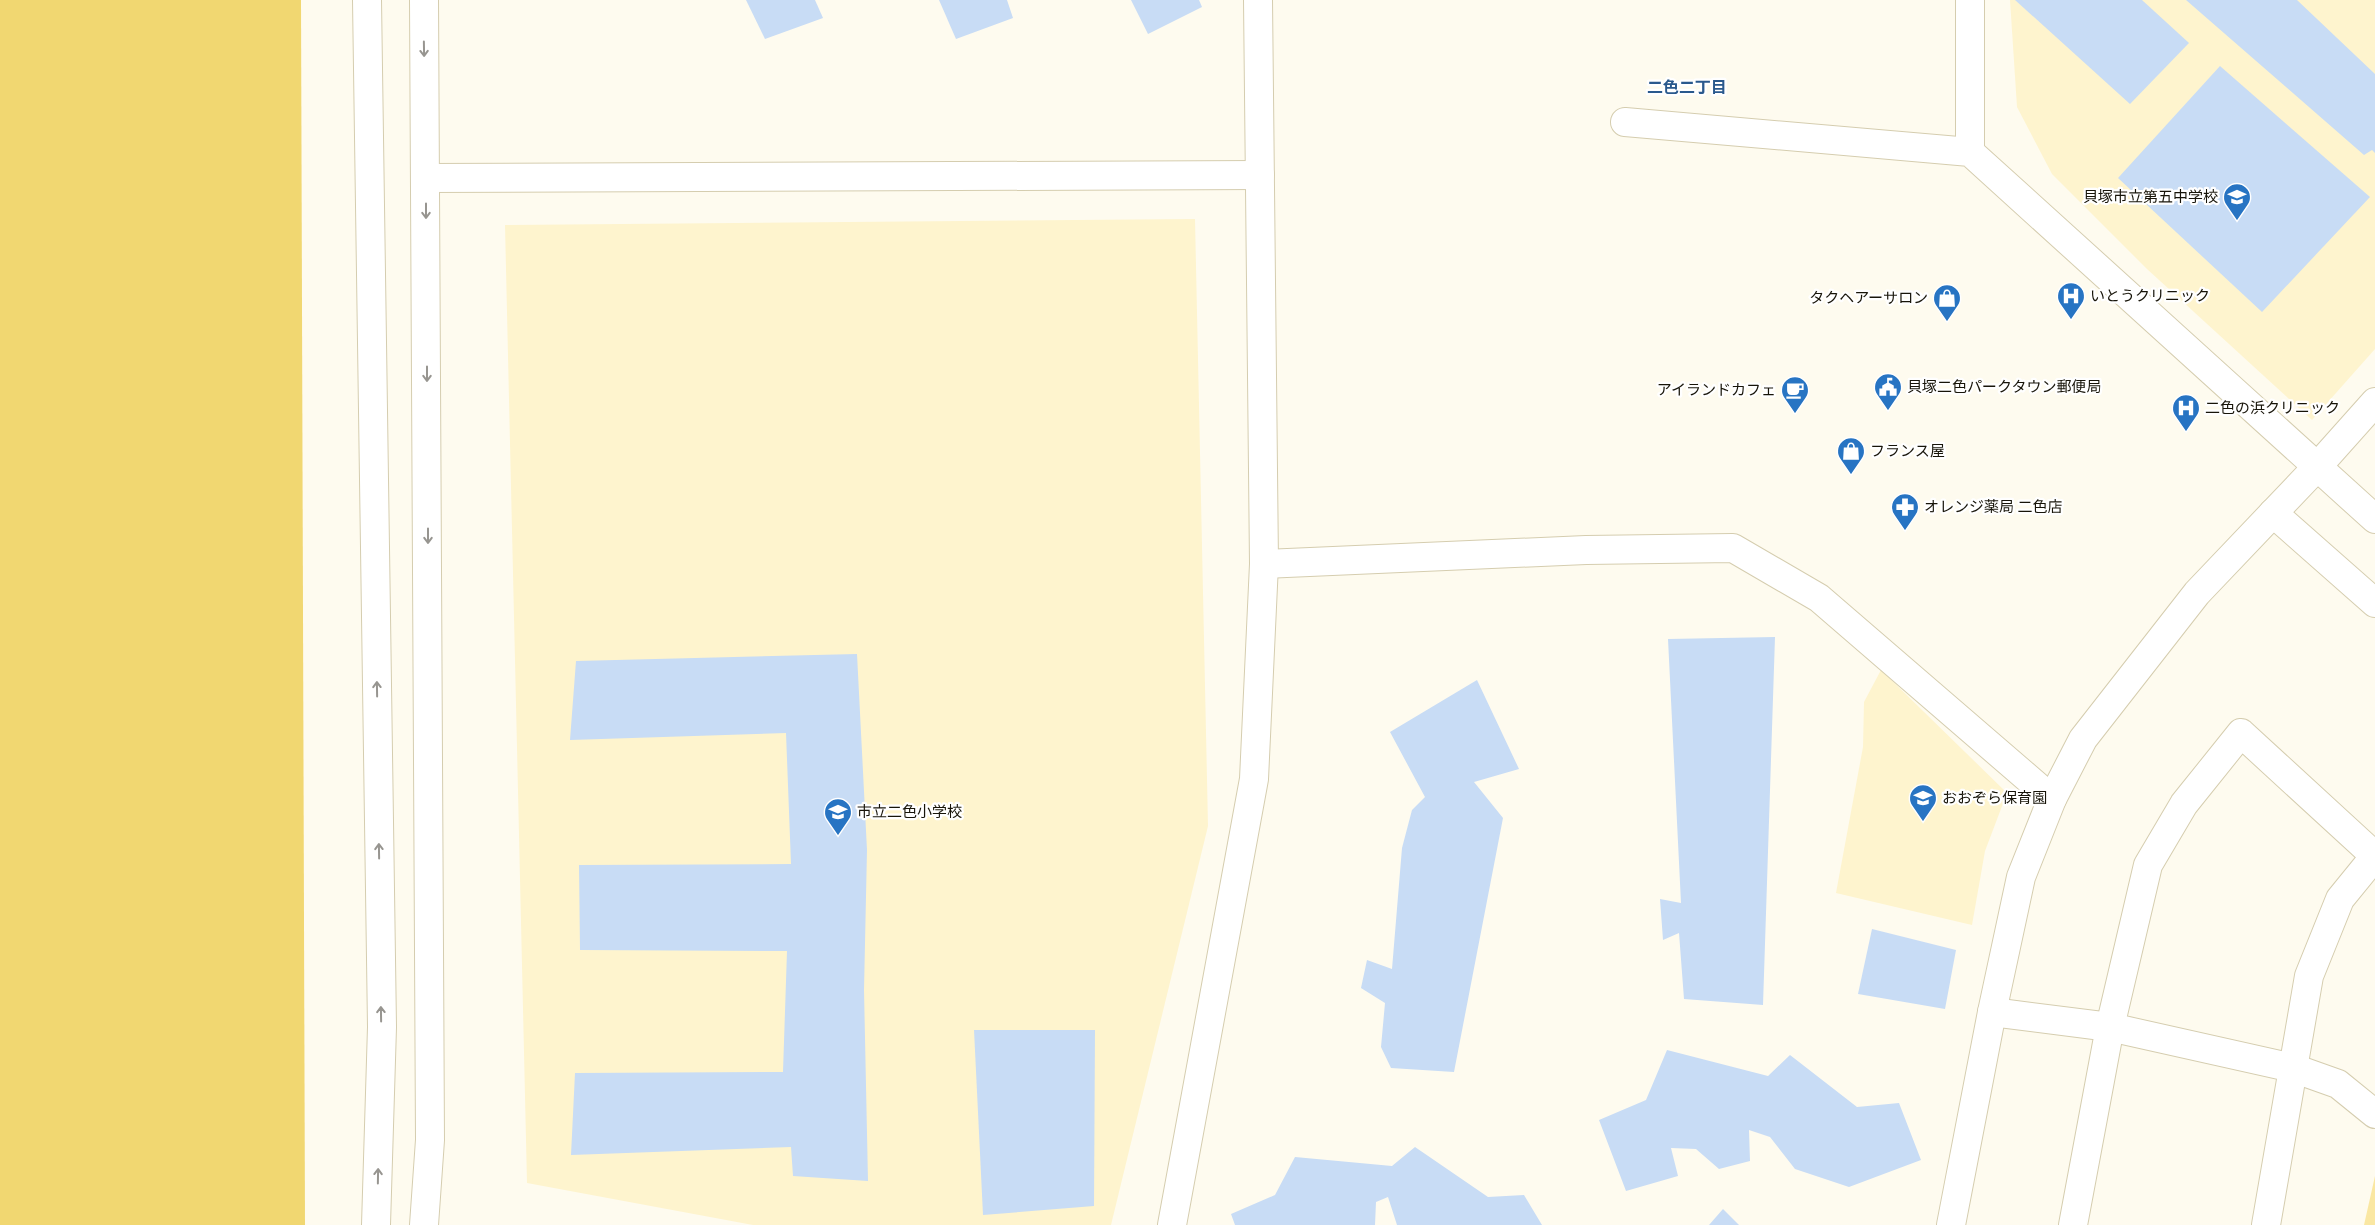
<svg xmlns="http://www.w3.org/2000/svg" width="2375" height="1225" font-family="Cabin,'Noto Sans JP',sans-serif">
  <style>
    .built { fill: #fef4ce }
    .green { fill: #fae7a2 }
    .water { fill: #f1d771 }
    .building { fill: #c8dcf5 }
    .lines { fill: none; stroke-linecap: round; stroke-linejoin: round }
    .minor-casing { stroke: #d5cdaf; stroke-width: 30 }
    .minor { stroke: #fff; stroke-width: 28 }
    .oneway { stroke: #979590 }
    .labels { text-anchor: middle; stroke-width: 4.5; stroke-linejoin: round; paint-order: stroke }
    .poi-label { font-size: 15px; fill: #171409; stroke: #fff; text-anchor: start }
    .neighbourhood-label { font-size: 16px; font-weight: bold; fill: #2a598d; stroke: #fff }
  </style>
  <rect width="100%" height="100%" fill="#fefbef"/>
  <!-- built -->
  <g class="built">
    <polygon points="2010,0 2375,0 2375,349 2312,420 2147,269 2052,174 2017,107"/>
    <polygon points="1195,219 1208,826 1111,1225 753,1225 527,1183 505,225"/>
    <polygon points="1881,670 2007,793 1985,851 1972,925 1836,893 1863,747 1864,702"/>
  </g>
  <!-- green -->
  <polygon class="green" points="2375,1176 2375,1225 2364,1225"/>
  <!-- water -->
  <polygon class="water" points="0,0 301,0 305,1225 0,1225"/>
  <!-- building -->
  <g class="building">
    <polygon points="746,0 815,0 823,18 765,39"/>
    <polygon points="939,0 1007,0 1013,18 956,39"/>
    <polygon points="1131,0 1199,0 1202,7 1148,34"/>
    <polygon points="2015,0 2142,0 2189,43 2130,104"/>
    <polygon points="2186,0 2297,0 2375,74 2375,153 2372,150 2364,155"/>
    <polygon points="2220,66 2370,197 2262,312 2118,178"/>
    <polygon points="1775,637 1763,1005 1684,999 1679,933 1663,940 1660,899 1681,903 1668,639"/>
    <polygon points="857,654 867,850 864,990 868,1181 793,1176 791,1147 571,1155 575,1073 783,1072 787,951 580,950 579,865 791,864 786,733 570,740 576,661"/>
    <polygon points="1477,680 1519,769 1474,782 1503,818 1454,1072 1391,1068 1381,1047 1385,1003 1361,988 1367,960 1392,969 1402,848 1412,810 1425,797 1390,732"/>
    <polygon points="1872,929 1956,950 1945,1009 1858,994"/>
    <polygon points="974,1030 1095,1030 1094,1206 983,1215"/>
    <polygon points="1667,1050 1768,1076 1790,1055 1857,1107 1899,1103 1921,1160 1849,1187 1795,1169 1770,1137 1749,1130 1750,1161 1719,1169 1696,1149 1671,1148 1678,1176 1626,1191 1599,1120 1646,1100"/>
    <polygon points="1415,1147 1488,1197 1524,1195 1542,1225 1397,1225 1388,1197 1376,1202 1375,1225 1235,1225 1231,1214 1275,1195 1295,1157 1392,1166"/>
    <polygon points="1723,1209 1739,1225 1709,1225"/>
  </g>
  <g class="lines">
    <!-- minor casing -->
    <g class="minor-casing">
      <g id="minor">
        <polyline points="367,0 382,1027 376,1225"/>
        <polyline points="424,0 430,1140 424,1225"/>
        <polyline points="1625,122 1970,152 2375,519"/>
        <polyline points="1970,152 1970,0"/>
        <polyline points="426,178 1260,175"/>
        <polyline points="2273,513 2375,603"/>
        <polyline points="1264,564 1586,550 1733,548 1819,598 2052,799"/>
        <polyline points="1992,1012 2110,1027 2293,1068 2338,1084 2375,1114"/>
        <polyline points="1172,1225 1254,779 1264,564 1258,0"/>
        <polyline points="1951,1225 1992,1012 2021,877 2052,799 2083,739 2197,593 2317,467 2375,402"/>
        <polyline points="2073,1225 2110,1027 2148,865 2184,804 2241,733 2375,856"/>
        <polyline points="2266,1225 2309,976 2340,899 2375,856"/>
      </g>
    </g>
    <!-- minor -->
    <use href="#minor" class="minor"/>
  </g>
  <!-- one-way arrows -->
  <defs><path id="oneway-shaft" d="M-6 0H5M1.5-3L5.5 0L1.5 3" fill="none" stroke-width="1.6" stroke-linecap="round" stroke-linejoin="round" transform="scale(1.25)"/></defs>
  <g class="oneway">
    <use href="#oneway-shaft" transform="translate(424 49) rotate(89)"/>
    <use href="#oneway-shaft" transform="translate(426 211) rotate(90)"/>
    <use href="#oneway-shaft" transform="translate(427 374) rotate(90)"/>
    <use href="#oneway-shaft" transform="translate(428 536) rotate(90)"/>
    <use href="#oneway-shaft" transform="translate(377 689) rotate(-91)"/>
    <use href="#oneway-shaft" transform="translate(379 851) rotate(-91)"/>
    <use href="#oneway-shaft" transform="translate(381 1014) rotate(-91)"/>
    <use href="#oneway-shaft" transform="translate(378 1176) rotate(-89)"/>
  </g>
  <!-- icons -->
  <defs>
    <g id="school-pin" transform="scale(1.4375)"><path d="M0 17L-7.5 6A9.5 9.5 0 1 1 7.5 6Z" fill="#2774c3" stroke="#fff"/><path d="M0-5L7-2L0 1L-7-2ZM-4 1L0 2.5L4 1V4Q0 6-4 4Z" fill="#fff"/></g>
    <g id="hospital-pin" transform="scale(1.4375)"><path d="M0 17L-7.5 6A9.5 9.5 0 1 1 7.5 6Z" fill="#2774c3" stroke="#fff"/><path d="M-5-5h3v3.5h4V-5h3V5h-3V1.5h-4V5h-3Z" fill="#fff"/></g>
    <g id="shop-pin" transform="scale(1.4375)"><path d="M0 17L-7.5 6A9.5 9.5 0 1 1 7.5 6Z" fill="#2774c3" stroke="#fff"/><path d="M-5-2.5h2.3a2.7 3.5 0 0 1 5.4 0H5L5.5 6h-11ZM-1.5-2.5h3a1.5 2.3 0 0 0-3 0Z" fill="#fff"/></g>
    <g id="civic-pin" transform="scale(1.4375)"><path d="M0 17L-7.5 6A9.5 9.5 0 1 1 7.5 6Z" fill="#2774c3" stroke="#fff"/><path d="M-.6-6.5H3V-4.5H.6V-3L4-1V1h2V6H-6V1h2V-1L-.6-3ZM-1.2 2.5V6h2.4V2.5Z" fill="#fff"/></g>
    <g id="cafe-pin" transform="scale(1.4375)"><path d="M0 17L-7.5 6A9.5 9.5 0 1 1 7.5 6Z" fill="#2774c3" stroke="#fff"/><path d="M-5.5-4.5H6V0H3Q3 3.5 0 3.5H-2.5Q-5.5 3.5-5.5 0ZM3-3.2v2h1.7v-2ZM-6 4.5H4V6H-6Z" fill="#fff"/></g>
    <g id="pharmacy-pin" transform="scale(1.4375)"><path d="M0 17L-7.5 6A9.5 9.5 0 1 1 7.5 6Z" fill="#2774c3" stroke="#fff"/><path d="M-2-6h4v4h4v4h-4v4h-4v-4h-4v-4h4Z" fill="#fff"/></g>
  </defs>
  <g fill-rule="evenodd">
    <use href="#school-pin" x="2237" y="197"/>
    <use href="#hospital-pin" x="2071" y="296"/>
    <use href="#shop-pin" x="1947" y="298"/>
    <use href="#civic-pin" x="1888" y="387"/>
    <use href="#cafe-pin" x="1795" y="390"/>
    <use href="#hospital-pin" x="2186" y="408"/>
    <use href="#shop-pin" x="1851" y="451"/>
    <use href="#pharmacy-pin" x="1905" y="507"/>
    <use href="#school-pin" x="1923" y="798"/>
    <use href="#school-pin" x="838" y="812"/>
  </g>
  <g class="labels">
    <!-- poi labels -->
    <g class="poi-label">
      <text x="2218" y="202" text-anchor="end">貝塚市立第五中学校</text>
      <text x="2090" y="301">いとうクリニック</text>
      <text x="1928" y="303" text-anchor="end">タクヘアーサロン</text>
      <text x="1907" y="392">貝塚二色パークタウン郵便局</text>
      <text x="1776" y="395" text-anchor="end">アイランドカフェ</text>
      <text x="2205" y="413">二色の浜クリニック</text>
      <text x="1870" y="456">フランス屋</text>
      <text x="1924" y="512">オレンジ薬局 二色店</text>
      <text x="1942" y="803">おおぞら保育園</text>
      <text x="857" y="817">市立二色小学校</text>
    </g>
    <!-- neighbourhood labels -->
    <g class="neighbourhood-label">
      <text x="1687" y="93">二色二丁目</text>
    </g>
  </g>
</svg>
